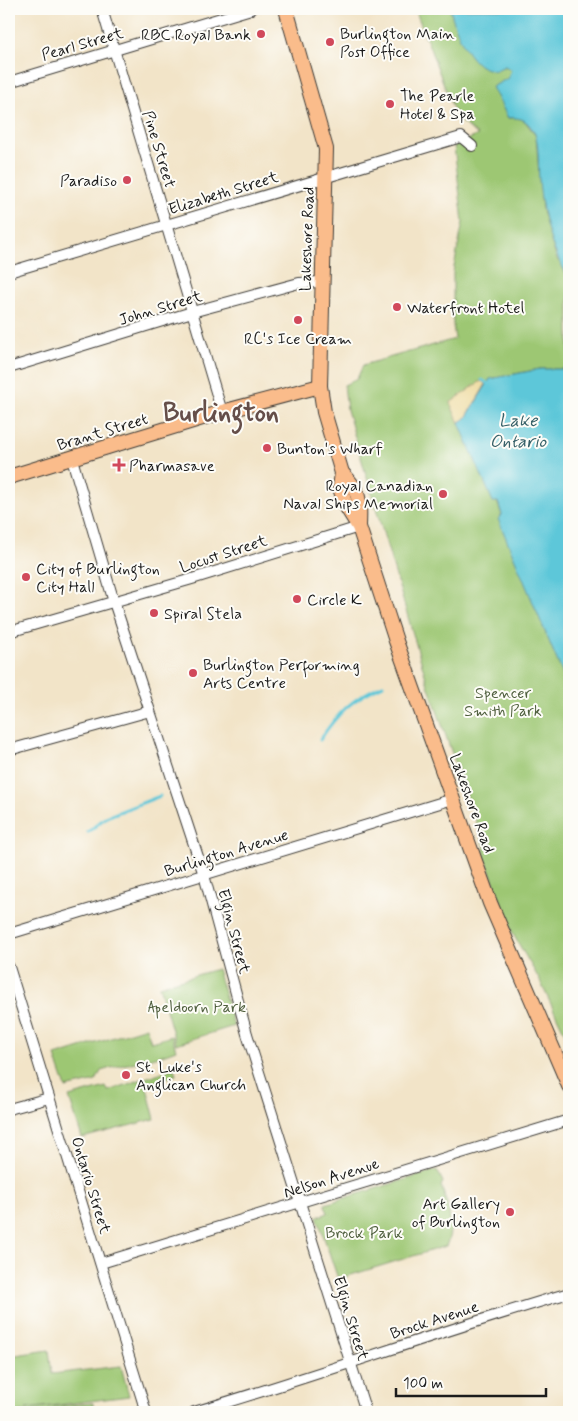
<svg xmlns="http://www.w3.org/2000/svg" width="578" height="1421" font-family="Mynerve,sans-serif">
  <style>
    .green { fill: #9dc773; stroke: #5c7248 }
    .sand { fill: #eeda9e; stroke: #857b5d }
    .water { fill: #5dc7d9; stroke: #3c727a }
    .lines { fill: none; stroke-linecap: round; stroke-linejoin: round }
    .stream { stroke: #5dc7d9; stroke-width: 3 }
    .minor-casing { stroke: #3c3a36; stroke-width: 12 }
    .major-casing { stroke: #3c3a36; stroke-width: 16 }
    .minor { stroke: #fff; stroke-width: 10 }
    .major { stroke: #fabc8b; stroke-width: 14 }
    .poi-dot { fill: #d1495b; stroke: #fdfcf7; stroke-width: 2 }
    .labels { text-anchor: middle; stroke-width: 4; stroke-linejoin: round; paint-order: stroke }
    .poi-label { font-size: 16px; fill: #1c1c1c; stroke: #fdfcf7; text-anchor: start }
    .street-label { font-size: 16px; fill: #1c1c1c; stroke: #fdfcf7 }
    .park-label { font-size: 16px; fill: #50603f; stroke: #fdfcf7 }
    .water-label { font-size: 18px; font-style: italic; fill: #366068; stroke: #fdfcf7 }
    .town-label { font-size: 26px; font-weight: bold; fill: #654e49; stroke: #fdfcf7 }
  </style>
  <rect width="100%" height="100%" fill="#fdfcf7"/>
  <filter id="ink" filterUnits="userSpaceOnUse"><feTurbulence type="fractalNoise" baseFrequency=".02" numOctaves="2"/><feDisplacementMap in="SourceGraphic" scale="10" xChannelSelector="R" yChannelSelector="G"/><feConvolveMatrix kernelMatrix="1 2 1 2 8 2 1 2 1" color-interpolation-filters="sRGB"/></filter>
  <filter id="wash" filterUnits="userSpaceOnUse"><feTurbulence type="fractalNoise" baseFrequency=".0096" numOctaves="4" result="noise"/><feDisplacementMap in="SourceGraphic" scale="20" xChannelSelector="R" yChannelSelector="G"/><feGaussianBlur stdDeviation="1.12" result="paint"/><feColorMatrix in="noise" values="0 0 0 0 0 0 0 0 0 0 0 0 0 0 0 0 0 1.4 0 .05"/><feComposite in="paint" operator="in"/></filter>
  <g filter="url(#wash)">
    <rect width="100%" height="100%" fill="#f2e4c8"/>
    <!-- green -->
    <g class="green">
      <path d="M 415,9 L 450,9 C 456,30 466,48 479,65 L 505,66 L 511,70 L 508,78 L 493,87 L 508,118 L 519,117 L 525,121 L 536,136 L 542,210 L 556,257 L 569,278 L 569,369 L 540,369 L 490,379 L 466,418 L 502,515 L 499,519 L 569,689 L 569,1042 L 539,979 L 513,934 L 483,852 L 485,847 L 428,685 L 347,410 L 344,385 L 357,379 L 363,365 L 455,339 L 453,325 L 453,272 L 463,222 L 454,146 L 478,135 L 457,119 Z"/>
      <polygon points="217,969 234,1026 176,1044 159,986"/>
      <path d="M 146,1027 L 151,1042 L 172,1036 L 176,1050 C 152,1060 126,1063 101,1071 L 96,1081 L 66,1088 L 55,1056 Z"/>
      <polygon points="174,1068 176,1075 146,1084 155,1119 82,1138 69,1097 106,1087 108,1091"/>
      <path d="M 437,1170 L 443,1182 L 441,1186 C 448,1204 455,1228 446,1246 L 338,1279 L 317,1217 L 328,1213 L 325,1204 Z"/>
      <polygon points="49,1350 52,1374 121,1366 129,1396 26,1409 93,1403 93,1412 9,1412 9,1356"/>
    </g>
    <!-- sand -->
    <polygon class="sand" points="481,381 486,384 466,418 459,423 450,403"/>
    <!-- water -->
    <g class="water">
      <path d="M 450,9 L 569,9 L 569,278 C 550,248 542,216 539,180 C 538,169 539,143 535,134 C 528,121 523,117 508,118 L 492,87 L 508,78 L 511,70 L 505,66 L 494,71 C 489,69 483,68 479,65 C 463,52 455,27 450,9 Z"/>
      <polygon points="540,369 569,369 569,689 498,519 502,515 498,502 493,502 459,423 466,418 490,379"/>
    </g>
    <g class="lines">
      <!-- stream -->
      <g class="stream">
        <polyline points="482,380 487,383"/>
        <path d="M 320,740 C 338,712 353,698 383,685"/>
        <polyline points="88,832 106,817 160,796"/>
      </g>
    </g>
  </g>
  <g filter="url(#ink)">
    <g class="lines">
      <!-- minor casing -->
      <g class="minor-casing">
        <g id="minor">
          <polyline points="102,9 222,412"/>
          <polyline points="9,82 251,9"/>
          <polyline points="9,272 461,137 472,146"/>
          <polyline points="9,368 192,312 299,283 321,282"/>
          <polyline points="72,459 114,602 204,875 247,1034 366,1412"/>
          <polyline points="9,632 192,579 359,527"/>
          <polyline points="9,750 150,711"/>
          <polyline points="9,934 453,799"/>
          <polyline points="9,967 146,1412"/>
          <polyline points="9,1109 49,1098"/>
          <polyline points="101,1263 569,1120"/>
          <path d="M 194,1412 C 320,1375 443,1330 569,1293"/>
        </g>
      </g>
      <!-- major casing -->
      <g class="major-casing">
        <g id="major">
          <polyline points="286,9 326,149 320,386 324,412 342,473 340,488 346,506 359,527 396,641 490,903 569,1086"/>
          <path d="M 342,473 C 361,492 360,500 359,526"/>
          <polyline points="9,477 222,412 320,386"/>
        </g>
      </g>
      <!-- minor -->
      <use href="#minor" class="minor"/>
      <!-- major -->
      <use href="#major" class="major"/>
    </g>
  </g>
  <!-- markers -->
  <g class="poi-dot">
    <circle cx="261" cy="34" r="5"/>
    <circle cx="330" cy="42" r="5"/>
    <circle cx="390" cy="104" r="5"/>
    <circle cx="127" cy="180" r="5"/>
    <circle cx="397" cy="307" r="5"/>
    <circle cx="298" cy="320" r="5"/>
    <circle cx="267" cy="448" r="5"/>
    <path d="M116.5 457.5h5v5h5v5h-5v5h-5v-5h-5v-5h5z"/>
    <circle cx="443" cy="494" r="5"/>
    <circle cx="26" cy="577" r="5"/>
    <circle cx="297" cy="599" r="5"/>
    <circle cx="154" cy="613" r="5"/>
    <circle cx="193" cy="673" r="5"/>
    <circle cx="126" cy="1075" r="5"/>
    <circle cx="510" cy="1212" r="5"/>
  </g>
  <g class="labels">
    <!-- poi labels -->
    <g class="poi-label">
      <text x="340" y="39">Burlington Main<tspan x="340" dy="18">Post Office</tspan></text>
      <text x="251" y="40" text-anchor="end">RBC Royal Bank</text>
      <text x="400" y="101">The Pearle<tspan x="400" dy="18">Hotel &amp; Spa</tspan></text>
      <text x="117" y="186" text-anchor="end">Paradiso</text>
      <text x="407" y="313">Waterfront Hotel</text>
      <text x="298" y="344" text-anchor="middle">RC's Ice Cream</text>
      <text x="277" y="454">Bunton's Wharf</text>
      <text x="129" y="471">Pharmasave</text>
      <text x="433" y="491" text-anchor="end">Royal Canadian<tspan x="433" dy="18">Naval Ships Memorial</tspan></text>
      <text x="36" y="574">City of Burlington<tspan x="36" dy="18">City Hall</tspan></text>
      <text x="307" y="605">Circle K</text>
      <text x="164" y="619">Spiral Stela</text>
      <text x="203" y="670">Burlington Performing<tspan x="203" dy="18">Arts Centre</tspan></text>
      <text x="136" y="1072">St. Luke's<tspan x="136" dy="18">Anglican Church</tspan></text>
      <text x="500" y="1209" text-anchor="end">Art Gallery<tspan x="500" dy="18">of Burlington</tspan></text>
    </g>
    <!-- street labels -->
    <g class="street-label">
      <text transform="translate(82 43) rotate(-16)" y="6">Pearl Street</text>
      <text transform="translate(160 149) rotate(73)" y="6">Pine Street</text>
      <text transform="translate(223 192) rotate(-17)" y="6">Elizabeth Street</text>
      <text transform="translate(306 239) rotate(-88)" y="6">Lakeshore Road</text>
      <text transform="translate(160 307) rotate(-17)" y="6">John Street</text>
      <text transform="translate(102 431) rotate(-17)" y="6">Brant Street</text>
      <text transform="translate(223 553) rotate(-18)" y="6">Locust Street</text>
      <text transform="translate(473 803) rotate(70)" y="6">Lakeshore Road</text>
      <text transform="translate(226 852) rotate(-17)" y="6">Burlington Avenue</text>
      <text transform="translate(235 931) rotate(75)" y="6">Elgin Street</text>
      <text transform="translate(331 1177) rotate(-18)" y="6">Nelson Avenue</text>
      <text transform="translate(92 1185) rotate(73)" y="6">Ontario Street</text>
      <text transform="translate(352 1318) rotate(73)" y="6">Elgin Street</text>
      <text transform="translate(434 1319) rotate(-18)" y="6">Brock Avenue</text>
    </g>
    <!-- park labels -->
    <g class="park-label">
      <text x="503" y="698">Spencer<tspan x="503" dy="18">Smith Park</tspan></text>
      <text x="197" y="1012">Apeldoorn Park</text>
      <text x="364" y="1238">Brock Park</text>
    </g>
    <!-- water labels -->
    <g class="water-label">
      <text x="518" y="426">Lake<tspan x="518" dy="21">Ontario</tspan></text>
    </g>
    <!-- town labels -->
    <g class="town-label">
      <text x="221" y="421">Burlington</text>
    </g>
  </g>
  <!-- margin -->
  <rect width="578" height="1421" fill="none" stroke="#fdfcf7" stroke-width="30"/>
  <!-- scale -->
  <path d="M396 1388v8h150v-8" fill="none" stroke="#1c1c1c" stroke-width="2.5"/>
  <text x="403" y="1388" font-size="15" fill="#1c1c1c" stroke="#fdfcf7" stroke-width="4" paint-order="stroke">100 m</text>
</svg>
